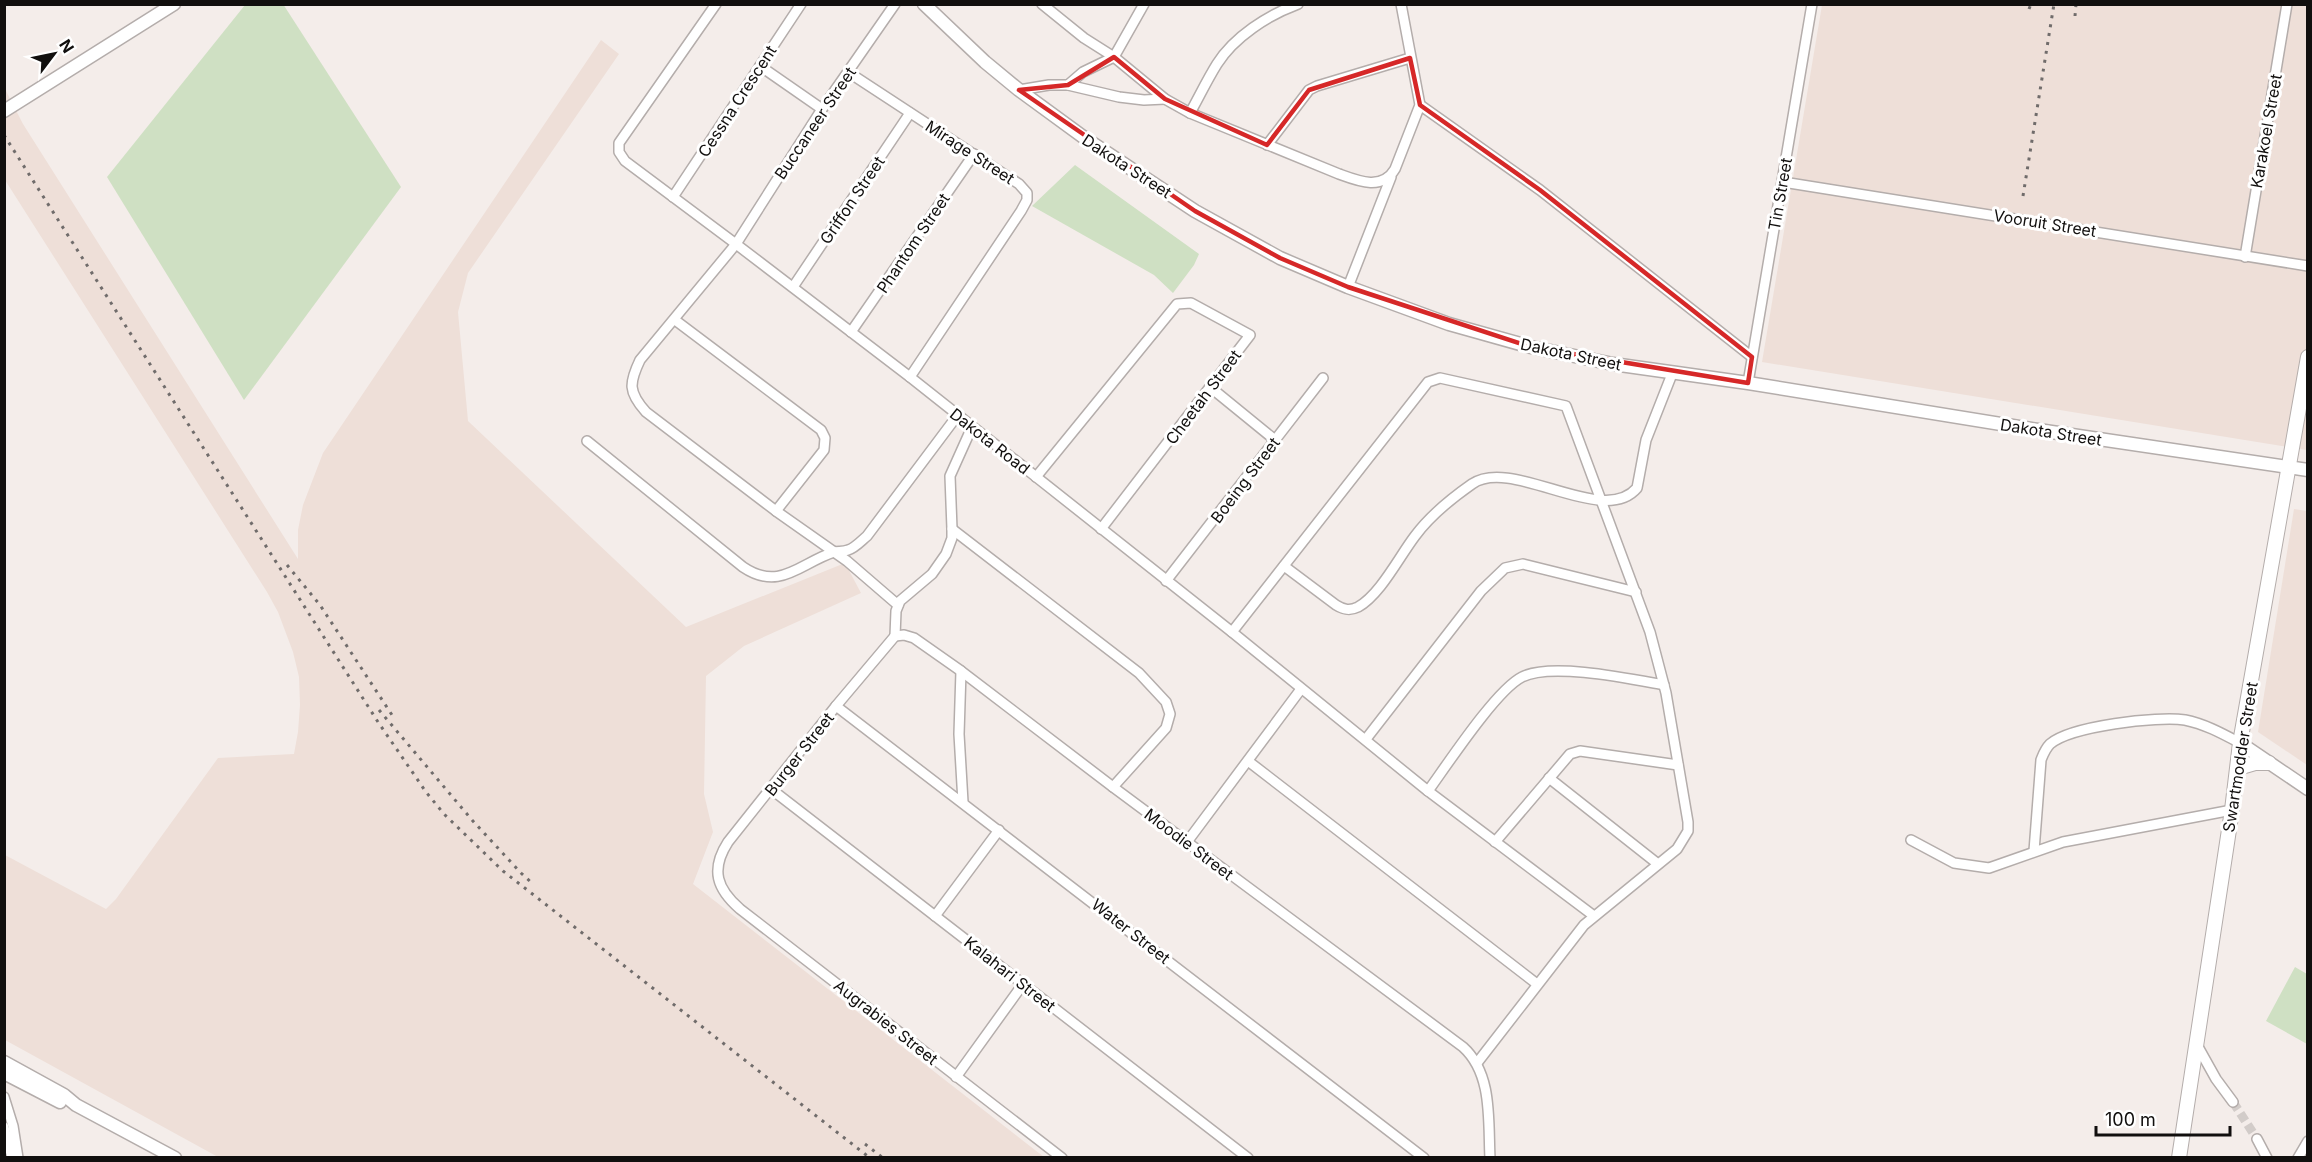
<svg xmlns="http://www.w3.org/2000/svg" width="2312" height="1162" font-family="Inter,sans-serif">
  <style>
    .built { fill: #eedfd8 }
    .green { fill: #cfe0c3 }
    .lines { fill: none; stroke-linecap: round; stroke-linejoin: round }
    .minor-tunnel { stroke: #d2ccc9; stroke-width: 9; stroke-dasharray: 9 4.5; stroke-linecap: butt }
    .minor-casing { stroke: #b4adab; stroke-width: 12 }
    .tertiary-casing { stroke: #b4adab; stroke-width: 15 }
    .secondary-casing { stroke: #b4adab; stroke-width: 16 }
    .minor { stroke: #fff; stroke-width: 9 }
    .tertiary { stroke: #fff; stroke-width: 12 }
    .secondary { stroke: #fff; stroke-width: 14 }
    .rail { stroke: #706c6b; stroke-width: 3; stroke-dasharray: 3 6; stroke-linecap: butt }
    .marked { fill: none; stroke: #d62828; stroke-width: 4.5; stroke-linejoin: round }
    .labels { text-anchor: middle; stroke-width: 6; stroke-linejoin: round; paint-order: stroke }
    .street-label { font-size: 16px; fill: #110f0e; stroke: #fff }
  </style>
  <rect width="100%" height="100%" fill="#f4edea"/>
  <!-- built -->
  <g class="built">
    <polygon points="1822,5 2307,5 2307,450 1762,362"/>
    <polygon points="601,40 619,54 468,273 458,312 468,421 686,627 845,563 861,593 744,646 706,676 704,794 713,832 693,884 1044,1157 218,1157 5,1040 5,855 106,909 116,899 218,758 294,754 298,732 300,705 299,677 293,652 278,612 267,592 5,180 4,87 23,124 298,559 298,530 303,505 323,453"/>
    <polygon points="2294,509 2307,511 2307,765 2258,732"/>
  </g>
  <!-- green -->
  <g class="green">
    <polygon points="283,4 401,187 244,400 107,177 245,5"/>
    <polygon points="1075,165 1199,254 1194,265 1173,293 1154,275 1032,206"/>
    <polygon points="2295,967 2307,974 2307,1044 2266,1021"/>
  </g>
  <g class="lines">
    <!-- minor-tunnel -->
    <polyline class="minor-tunnel" points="2233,1102 2257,1139"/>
    <!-- minor casing -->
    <g class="minor-casing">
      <g id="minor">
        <polyline points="716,4 619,143 619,152 625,161 736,244 910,377 1232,632 1428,791 1594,916"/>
        <path d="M 895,4 L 822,109 L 736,244 L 640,360 C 629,383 628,392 646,412 L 776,511 L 847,561 L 898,605"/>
        <path d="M 1042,4 L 1084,38 L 1114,57 L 1165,99 L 1190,113 L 1339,174 C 1358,181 1382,191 1395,169 L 1420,105 L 1401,4"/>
        <polyline points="760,66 822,109"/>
        <polyline points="848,72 1019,184 1027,193 1027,200 1021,211 910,377"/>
        <polyline points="1068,85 1083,72 1114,57 1144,4"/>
        <polyline points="1019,90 1049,85 1068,85 1119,97 1144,100 1165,99"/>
        <polyline points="1420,105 1540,190 1752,357"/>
        <path d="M 1190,113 C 1199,97 1207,80 1217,64 C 1234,37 1268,15 1298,4"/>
        <polyline points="1267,145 1309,90 1317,86 1410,58"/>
        <polyline points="1783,182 2308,266"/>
        <polyline points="673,197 801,4"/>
        <polyline points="2245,257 2287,4"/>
        <polyline points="793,287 910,113"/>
        <polyline points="1348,287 1391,177"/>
        <polyline points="675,320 821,430 825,438 824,450 776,511"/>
        <polyline points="851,332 974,154"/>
        <polyline points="1748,383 1812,4"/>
        <polyline points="1210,387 1275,440"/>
        <path d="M 587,441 L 743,567 C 780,592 800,563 834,552 C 838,551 843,552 848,550 C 855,548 861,541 867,536 L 957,416"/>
        <polyline points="1036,477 1177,304 1191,303 1250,335 1101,529"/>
        <polyline points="952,529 1139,673 1166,702 1170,714 1166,728 1113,787"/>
        <path d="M 1284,566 L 1336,605 C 1344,610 1350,611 1358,607 C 1380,595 1399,557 1415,536 C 1429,517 1452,498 1472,484 C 1512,456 1603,528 1637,488 L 1646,440 L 1672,374"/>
        <polyline points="1166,581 1323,378"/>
        <polyline points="1232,632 1428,382 1440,378 1566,406 1650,632 1666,693 1688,822 1688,831 1677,849 1584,925 1477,1063"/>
        <path d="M 895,636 L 904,635 L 914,638 L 961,671 L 1113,787 L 1463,1047 C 1493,1074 1488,1121 1490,1158"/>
        <path d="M 895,636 L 836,706 L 728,842 C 710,870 717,889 740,909 L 1062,1158"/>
        <polyline points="895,636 896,611 900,601 932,574 946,554 952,538 952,529 950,476 972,427"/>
        <polyline points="961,671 959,734 963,802"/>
        <polyline points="836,706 1424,1158"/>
        <polyline points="1366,739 1481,591 1505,568 1523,564 1636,592"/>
        <polyline points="1248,761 1537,984"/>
        <polyline points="1549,778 1658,864"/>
        <polyline points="771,789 1248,1158"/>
        <path d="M 1428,791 C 1447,765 1496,690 1522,677 C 1551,662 1631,679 1664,685"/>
        <polyline points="1911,840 1954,863 1989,868 2063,842 2232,810"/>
        <polyline points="1187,842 1301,689"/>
        <polyline points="1495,842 1570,754 1580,751 1678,765"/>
        <path d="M 2034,851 L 2041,760 C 2043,755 2045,749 2050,744 C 2071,726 2157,716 2185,720 C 2205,724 2223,734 2240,743"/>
        <polyline points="935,916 999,830"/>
        <polyline points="2197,1045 2216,1079 2233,1102"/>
        <polyline points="956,1077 1023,984"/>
        <polyline points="4,1097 13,1126 18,1158"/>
        <polyline points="4,1127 12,1158"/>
        <polyline points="2257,1139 2267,1158"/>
        <polyline points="2298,1158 2308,1141"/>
      </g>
    </g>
    <!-- tertiary casing -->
    <g class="tertiary-casing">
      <g id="tertiary">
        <polyline points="924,4 985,62 1019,90 1086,139 1195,211 1280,258 1348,287 1449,324 1531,347 1613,364 1748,383 2038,430 2308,470"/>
        <polyline points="4,111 174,4"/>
        <polyline points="2240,743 2308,789"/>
        <polyline points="4,1062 64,1095 76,1105 175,1158"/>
        <polyline points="4,1073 60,1102"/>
      </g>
    </g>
    <!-- secondary casing -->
    <g class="secondary-casing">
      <g id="secondary">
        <polyline points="2238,768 2255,763 2269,763"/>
        <polyline points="2179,1158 2232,810 2240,743 2308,357"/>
      </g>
    </g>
    <!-- minor -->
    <use href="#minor" class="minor"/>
    <!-- tertiary -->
    <use href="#tertiary" class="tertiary"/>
    <!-- secondary -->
    <use href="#secondary" class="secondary"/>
    <!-- rail -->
    <g class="rail">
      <polyline points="2029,9 2031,4"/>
      <polyline points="2075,16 2076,4"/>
      <polyline points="4,135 378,722 426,792 444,814 503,871 870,1158"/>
      <polyline points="2023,196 2054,4"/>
      <polyline points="287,565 320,605 392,715"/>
      <polyline points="379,710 472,820 521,873 534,885"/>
      <polyline points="865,1144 883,1158"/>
    </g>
  </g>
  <!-- marked area -->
  <path class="marked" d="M 1114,57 L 1165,99 L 1267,145 L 1309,90 L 1410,58 L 1420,105 L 1540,190 L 1752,357 L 1748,383 L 1531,347 L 1348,287 L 1280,258 L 1195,211 L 1019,90 L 1068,85 Z"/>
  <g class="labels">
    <!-- street labels -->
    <g class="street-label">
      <text transform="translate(737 101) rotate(-57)" y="6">Cessna Crescent</text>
      <text transform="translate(815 123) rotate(-56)" y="6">Buccaneer Street</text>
      <text transform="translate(2266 131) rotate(-80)" y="6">Karakoel Street</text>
      <text transform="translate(970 152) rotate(33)" y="6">Mirage Street</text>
      <text transform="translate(1127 166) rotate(33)" y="6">Dakota Street</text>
      <text transform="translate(1780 194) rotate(-80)" y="6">Tin Street</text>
      <text transform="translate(852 200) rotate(-56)" y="6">Griffon Street</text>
      <text transform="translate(2045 223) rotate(9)" y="6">Vooruit Street</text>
      <text transform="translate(913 243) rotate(-56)" y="6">Phantom Street</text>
      <text transform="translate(1571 354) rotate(12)" y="6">Dakota Street</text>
      <text transform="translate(1203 397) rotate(-53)" y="6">Cheetah Street</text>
      <text transform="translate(2051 432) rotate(9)" y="6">Dakota Street</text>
      <text transform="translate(990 441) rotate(38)" y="6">Dakota Road</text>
      <text transform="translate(1245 480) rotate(-53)" y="6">Boeing Street</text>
      <text transform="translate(799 754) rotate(-52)" y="6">Burger Street</text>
      <text transform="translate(2240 757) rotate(-81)" y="6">Swartmodder Street</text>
      <text transform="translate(1189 844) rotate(37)" y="6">Moodie Street</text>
      <text transform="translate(1131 931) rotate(38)" y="6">Water Street</text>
      <text transform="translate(1010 974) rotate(38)" y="6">Kalahari Street</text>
      <text transform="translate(886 1022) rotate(38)" y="6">Augrabies Street</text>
    </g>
  </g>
  <!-- border -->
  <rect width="2312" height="1162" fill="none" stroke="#110f0e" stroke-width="12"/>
  <!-- north arrow -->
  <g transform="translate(54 54) rotate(58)" stroke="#ffffff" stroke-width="4.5" paint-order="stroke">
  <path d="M0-4.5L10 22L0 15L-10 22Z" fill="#110f0e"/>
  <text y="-9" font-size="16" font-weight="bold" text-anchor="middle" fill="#110f0e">N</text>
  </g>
  <!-- scale -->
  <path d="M2096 1126v9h134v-9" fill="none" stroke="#110f0e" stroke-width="3"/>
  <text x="2105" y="1126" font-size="18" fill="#110f0e" stroke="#ffffff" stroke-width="4.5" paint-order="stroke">100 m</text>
</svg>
